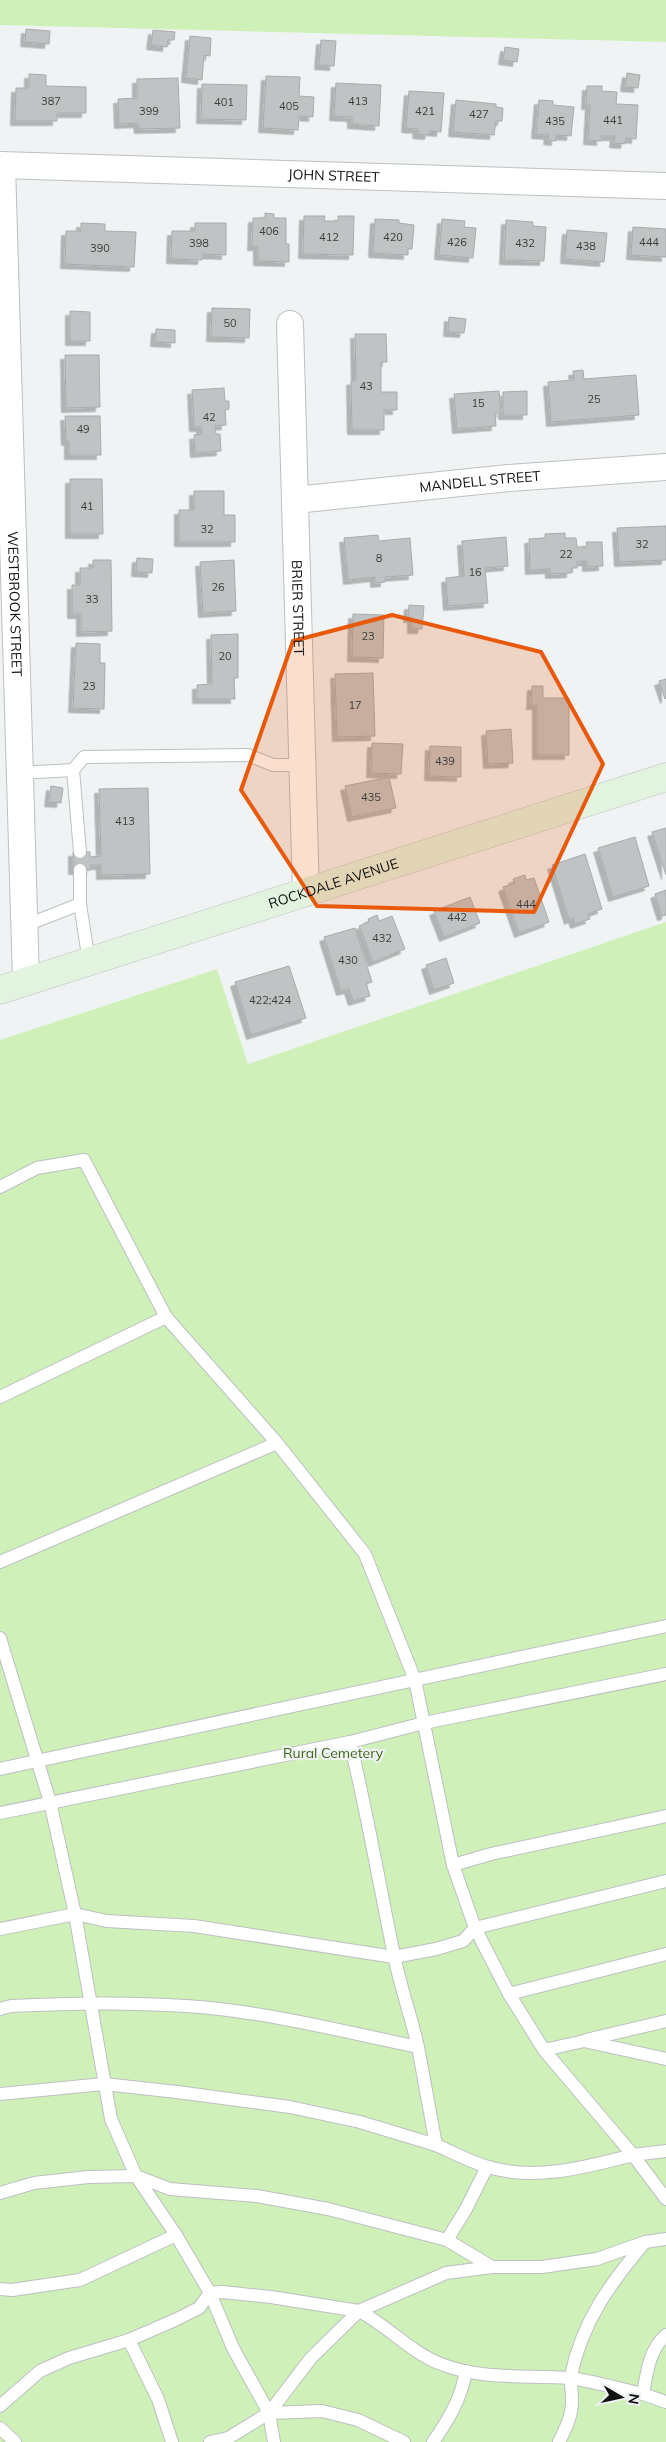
<svg xmlns="http://www.w3.org/2000/svg" width="666" height="2442" font-family="Mulish,sans-serif">
  <style>
    .green { fill: #cff1b9 }
    .building { fill: #c0c3c4; stroke: #a8aaab; filter: url(#shadow) }
    .lines { fill: none; stroke-linecap: round; stroke-linejoin: round }
    .lane-casing { stroke: #bdbfc1; stroke-width: 14 }
    .street-casing { stroke: #bdbfc1; stroke-width: 28 }
    .secondary-casing { stroke: #bdbfc1; stroke-width: 29 }
    .lane { stroke: #fff; stroke-width: 12 }
    .street { stroke: #fff; stroke-width: 26 }
    .secondary { stroke: #e2f4e0; stroke-width: 28 }
    .marked { fill: #e8590c; fill-opacity: 0.2; stroke: #e8590c; stroke-width: 4; stroke-linejoin: round }
    .labels { text-anchor: middle; stroke-width: 4.5; stroke-linejoin: round; paint-order: stroke }
    .number-label { font-size: 11px; fill: #3b3d3d }
    .street-label { font-size: 14px; fill: #0f1010; stroke: #f0f3f4 }
    .park-label { font-size: 14px; fill: #3d6416; stroke: #f0f3f4 }
  </style>
  <defs>
    <filter id="shadow"><feDropShadow dx="-4.5" dy="4.5" stdDeviation="0" flood-color="#0004"/></filter>
  </defs>
  <rect width="100%" height="100%" fill="#f0f3f4"/>
  <!-- green -->
  <g class="green">
    <polygon points="0,0 666,0 666,42 0,25"/>
    <polygon points="666,922 666,2442 0,2442 0,1040 217,969 248,1064"/>
  </g>
  <!-- building -->
  <g class="building">
    <polygon points="26,29 50,31 49,44 25,42"/>
    <polygon points="153,30 175,32 174,40 168,40 167,47 151,45"/>
    <polygon points="190,36 211,38 210,56 204,55 202,80 186,78"/>
    <polygon points="321,40 336,41 334,66 319,65"/>
    <polygon points="505,47 519,49 517,62 503,60"/>
    <polygon points="627,73 640,75 638,88 625,87"/>
    <polygon points="29,74 46,75 46,86 86,87 86,113 57,113 57,121 15,121 16,88 29,88"/>
    <polygon points="266,76 300,77 299,96 314,97 313,117 299,116 298,130 263,128"/>
    <polygon points="178,78 180,128 139,129 138,123 119,124 118,99 137,98 137,79"/>
    <polygon points="336,83 381,85 379,126 352,124 352,117 334,116"/>
    <polygon points="202,84 247,85 246,120 201,119"/>
    <polygon points="587,86 602,86 602,91 617,92 616,104 638,105 636,139 626,138 625,144 614,143 615,136 601,136 601,141 588,140 590,105 586,105"/>
    <polygon points="409,91 444,93 441,132 430,131 429,135 417,134 418,129 406,128"/>
    <polygon points="456,100 496,104 496,107 503,108 502,121 496,121 494,135 453,132"/>
    <polygon points="539,100 553,101 553,105 574,107 571,136 556,135 556,141 548,140 549,135 536,134"/>
    <polygon points="265,213 274,214 274,218 286,218 286,244 289,244 289,262 258,261 258,246 252,246 253,218 265,218"/>
    <polygon points="304,216 325,216 324,221 338,221 338,216 354,216 353,255 303,254"/>
    <polygon points="375,219 399,220 399,223 414,225 412,249 408,249 408,255 373,253"/>
    <polygon points="442,219 465,221 464,227 476,228 473,258 439,255"/>
    <polygon points="506,220 533,222 533,226 546,227 544,261 504,260"/>
    <polygon points="81,223 105,224 105,231 136,232 134,267 65,264 66,231 81,231"/>
    <polygon points="195,223 226,223 226,255 203,254 202,260 171,259 172,231 195,231"/>
    <polygon points="633,227 666,229 666,257 631,255"/>
    <polygon points="567,230 607,233 604,262 565,259"/>
    <polygon points="212,308 250,309 249,338 211,337"/>
    <polygon points="70,311 90,312 90,341 70,341"/>
    <polygon points="449,317 466,319 464,333 448,332"/>
    <polygon points="156,329 175,330 175,343 155,342"/>
    <polygon points="355,334 386,334 387,362 381,362 381,392 397,392 397,410 384,410 384,430 352,430 351,381 356,380"/>
    <polygon points="65,355 99,355 100,407 66,408"/>
    <polygon points="583,370 584,379 636,375 639,415 551,422 548,382 574,380 573,371"/>
    <polygon points="224,388 225,401 229,401 229,409 225,410 226,425 215,426 216,434 220,434 221,451 195,453 194,435 202,434 201,427 194,427 192,390"/>
    <polygon points="499,391 501,413 495,413 496,426 457,429 454,394"/>
    <polygon points="527,391 527,415 503,415 503,392"/>
    <polygon points="65,416 100,416 101,455 69,455 69,441 66,441"/>
    <polygon points="70,479 102,479 103,534 70,534"/>
    <polygon points="194,491 224,491 224,515 235,515 235,542 179,542 179,510 194,510"/>
    <polygon points="666,526 666,560 619,562 617,528"/>
    <polygon points="565,533 565,538 576,538 577,547 587,547 586,542 602,542 603,566 587,567 587,561 577,562 577,568 571,568 571,573 550,574 550,569 530,570 529,539 545,538 545,534"/>
    <polygon points="378,535 379,541 410,538 413,575 385,577 385,582 375,583 375,577 348,580 344,538"/>
    <polygon points="506,537 508,566 485,568 488,603 448,606 446,578 464,576 462,541"/>
    <polygon points="137,558 153,559 152,573 136,572"/>
    <polygon points="93,560 111,560 112,631 81,632 81,614 72,614 72,585 80,585 80,568 93,568"/>
    <polygon points="234,560 236,611 203,613 200,562"/>
    <polygon points="409,605 424,606 422,629 412,629 412,618 408,618"/>
    <polygon points="353,614 384,615 383,658 352,657"/>
    <polygon points="238,634 238,678 234,678 235,699 197,699 197,685 212,684 211,635"/>
    <polygon points="76,643 100,644 100,663 105,663 104,709 73,708"/>
    <polygon points="373,673 375,736 337,737 335,674"/>
    <polygon points="666,679 666,698 665,699 659,681"/>
    <polygon points="532,686 543,686 543,698 569,698 569,755 537,755 537,705 531,705"/>
    <polygon points="511,729 513,763 488,764 486,731"/>
    <polygon points="372,743 403,744 401,774 371,773"/>
    <polygon points="430,746 461,747 461,777 429,776"/>
    <polygon points="389,777 396,808 352,817 345,786"/>
    <polygon points="51,786 63,788 61,803 49,802"/>
    <polygon points="148,788 150,874 101,875 101,865 91,865 91,870 73,870 73,852 90,852 90,857 101,856 99,789"/>
    <polygon points="666,828 666,875 652,832"/>
    <polygon points="635,837 649,886 613,897 598,848"/>
    <polygon points="585,854 602,909 588,914 590,919 575,924 573,918 569,920 552,865"/>
    <polygon points="525,875 526,880 534,878 549,922 519,933 503,887 515,883 513,879"/>
    <polygon points="666,890 666,915 662,916 655,894"/>
    <polygon points="470,897 480,923 444,937 434,911"/>
    <polygon points="377,915 379,921 392,916 405,949 373,962 359,926 369,922 368,919"/>
    <polygon points="355,928 372,982 366,984 370,996 353,1001 349,989 341,991 324,937"/>
    <polygon points="446,958 454,983 434,990 426,965"/>
    <polygon points="289,966 306,1018 251,1035 235,982"/>
  </g>
  <g class="lines">
    <!-- lane casing -->
    <g class="lane-casing">
      <g id="lane">
        <polyline points="73,770 80,852"/>
        <polyline points="20,773 73,770 84,757 248,755 273,765 302,765"/>
        <polyline points="80,904 89,962"/>
        <polyline points="24,926 80,904 80,870"/>
        <polyline points="0,1187 37,1168 84,1160 166,1317 277,1443 365,1554 415,1680 453,1865 475,1928 509,1994 544,2050 633,2155 666,2151"/>
        <polyline points="0,1397 166,1317"/>
        <polyline points="0,1562 277,1443"/>
        <polyline points="0,1638 50,1802 75,1914 111,2119 136,2176 176,2235 210,2293 233,2348 269,2413"/>
        <path d="M 350,1742 C 367,1812 379,1883 394,1955 C 400,1986 411,2016 418,2047"/>
        <polyline points="0,1769 666,1626"/>
        <polyline points="0,1813 350,1742 424,1723 666,1674"/>
        <polyline points="453,1865 491,1854 666,1816"/>
        <polyline points="0,1929 75,1914 107,1921 194,1926 394,1957 436,1949 463,1941 475,1928 666,1881"/>
        <polyline points="509,1994 666,1954"/>
        <path d="M 0,2009 L 11,2006 C 69,2003 127,2002 186,2006 C 264,2011 341,2031 418,2047 L 436,2145 C 452,2152 469,2161 485,2166 C 533,2182 587,2167 633,2155 L 666,2199"/>
        <polyline points="586,2040 666,2021"/>
        <polyline points="544,2050 584,2041 666,2059"/>
        <polyline points="0,2094 104,2084 177,2092 290,2107 360,2122 436,2145"/>
        <polyline points="487,2167 466,2209 447,2240 492,2267 542,2267 597,2259 645,2242 666,2239"/>
        <polyline points="0,2193 34,2183 88,2177 136,2176 170,2189 257,2196 328,2209 447,2240"/>
        <path d="M 492,2267 L 446,2273 L 359,2311 C 388,2326 410,2352 441,2364 C 481,2380 527,2375 569,2378 C 594,2381 619,2389 643,2394 C 647,2372 649,2350 666,2335"/>
        <polyline points="0,2289 12,2290 80,2280 176,2235"/>
        <polyline points="129,2340 158,2399 172,2442"/>
        <polyline points="643,2394 666,2402"/>
        <polyline points="0,2406 40,2371 69,2358 129,2340 175,2320 199,2308 210,2293 222,2292 271,2297 359,2311"/>
        <polyline points="0,2428 15,2442"/>
        <polyline points="210,2442 228,2438 269,2413 311,2358 359,2311"/>
        <polyline points="274,2442 269,2413 322,2411 358,2420 404,2442"/>
        <path d="M 433,2442 C 449,2419 461,2399 466,2371"/>
        <path d="M 559,2442 C 566,2428 573,2414 572,2398 C 572,2391 570,2383 571,2375 C 583,2320 610,2284 645,2242"/>
      </g>
    </g>
    <!-- street casing -->
    <g class="street-casing">
      <g id="street">
        <path id="s1" d="M 0,165 L 666,186"/>
        <path id="s2" d="M 2,165 L 26,982"/>
        <path id="s3" d="M 290,324 L 306,893"/>
        <path id="s4" d="M 295,500 L 509,478 L 666,467"/>
      </g>
    </g>
    <!-- secondary casing -->
    <g class="secondary-casing">
      <g id="secondary">
        <path id="s5" d="M 0,990 L 666,777"/>
      </g>
    </g>
    <!-- lane -->
    <use href="#lane" class="lane"/>
    <!-- street -->
    <use href="#street" class="street"/>
    <!-- secondary -->
    <use href="#secondary" class="secondary"/>
  </g>
  <!-- marked area -->
  <path class="marked" d="M 392,615 L 541,652 L 603,764 L 534,912 L 317,906 L 241,790 L 293,641 Z"/>
  <g class="labels">
    <!-- number labels -->
    <g class="number-label">
      <text x="51" y="105">387</text>
      <text x="358" y="105">413</text>
      <text x="224" y="106">401</text>
      <text x="289" y="110">405</text>
      <text x="149" y="115">399</text>
      <text x="425" y="115">421</text>
      <text x="479" y="118">427</text>
      <text x="613" y="124">441</text>
      <text x="555" y="125">435</text>
      <text x="269" y="235">406</text>
      <text x="329" y="241">412</text>
      <text x="393" y="241">420</text>
      <text x="457" y="246">426</text>
      <text x="649" y="246">444</text>
      <text x="199" y="247">398</text>
      <text x="525" y="247">432</text>
      <text x="586" y="250">438</text>
      <text x="100" y="252">390</text>
      <text x="230" y="327">50</text>
      <text x="366" y="390">43</text>
      <text x="594" y="403">25</text>
      <text x="478" y="407">15</text>
      <text x="209" y="421">42</text>
      <text x="83" y="433">49</text>
      <text x="87" y="510">41</text>
      <text x="207" y="533">32</text>
      <text x="642" y="548">32</text>
      <text x="566" y="558">22</text>
      <text x="379" y="562">8</text>
      <text x="475" y="576">16</text>
      <text x="218" y="591">26</text>
      <text x="92" y="603">33</text>
      <text x="368" y="640">23</text>
      <text x="225" y="660">20</text>
      <text x="89" y="690">23</text>
      <text x="355" y="709">17</text>
      <text x="445" y="765">439</text>
      <text x="371" y="801">435</text>
      <text x="125" y="825">413</text>
      <text x="526" y="908">444</text>
      <text x="457" y="921">442</text>
      <text x="382" y="942">432</text>
      <text x="348" y="964">430</text>
      <text x="270" y="1004">422;424</text>
    </g>
    <!-- street labels -->
    <g class="street-label">
      <text dy="5" stroke="none"><textPath href="#s1" startOffset="334">JOHN STREET</textPath></text>
      <text dy="5" stroke="none"><textPath href="#s4" startOffset="186">MANDELL STREET</textPath></text>
      <text dy="5" stroke="none"><textPath href="#s2" startOffset="439">WESTBROOK STREET</textPath></text>
      <text dy="5" stroke="none"><textPath href="#s3" startOffset="284">BRIER STREET</textPath></text>
      <text dy="5" stroke="none"><textPath href="#s5" startOffset="350">ROCKDALE AVENUE</textPath></text>
    </g>
    <!-- park labels -->
    <g class="park-label">
      <text x="333" y="1758">Rural Cemetery</text>
    </g>
  </g>
  <!-- north arrow -->
  <g transform="translate(621 2397) rotate(99)" stroke="#f0f3f4" stroke-width="4" paint-order="stroke">
  <path d="M0-4L9 19L0 12L-9 19Z" fill="#0f1010"/>
  <text y="-8" font-size="14" font-weight="bold" text-anchor="middle" fill="#0f1010">N</text>
  </g>
</svg>
